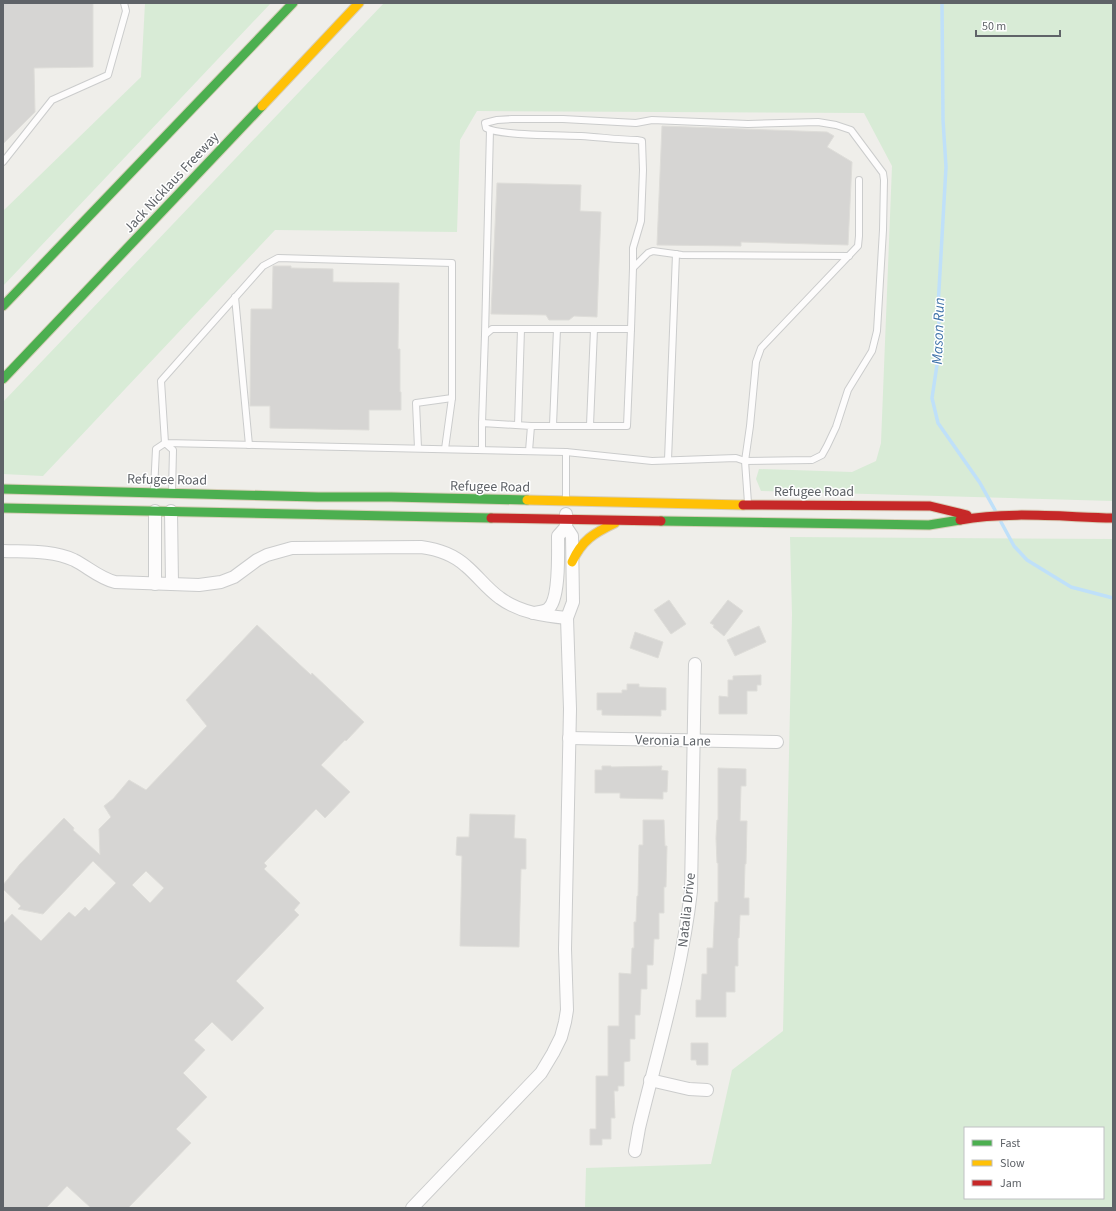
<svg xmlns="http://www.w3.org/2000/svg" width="1116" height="1211" font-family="'Source Sans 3',sans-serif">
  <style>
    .green { fill: #d8ebd6; fill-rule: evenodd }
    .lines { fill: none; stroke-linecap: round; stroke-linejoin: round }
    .stream { stroke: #bfe0f9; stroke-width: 3.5 }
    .building { fill: #d6d5d3; stroke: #deddd9; fill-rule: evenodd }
    .lane-casing { stroke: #cbcccc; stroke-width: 8 }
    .street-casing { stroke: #cbcccc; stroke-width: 14 }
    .fast-casing { stroke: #d7ceb8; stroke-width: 11 }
    .slow-casing { stroke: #d7ceb8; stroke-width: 11 }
    .jam-casing { stroke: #d7ceb8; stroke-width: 11 }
    .lane { stroke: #fdfcfc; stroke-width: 6 }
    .street { stroke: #fdfcfc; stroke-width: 12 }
    .fast { stroke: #4caf50; stroke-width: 9 }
    .slow { stroke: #ffc107; stroke-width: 9 }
    .jam { stroke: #c62828; stroke-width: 9 }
    .labels { text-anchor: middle; stroke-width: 3; stroke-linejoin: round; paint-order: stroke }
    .street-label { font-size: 14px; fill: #5f6368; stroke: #fff }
    .water-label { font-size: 15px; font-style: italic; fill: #4174aa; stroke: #fff }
  </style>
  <rect width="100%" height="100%" fill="#efeeea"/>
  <!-- green -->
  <g class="green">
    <polygon points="145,3 271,3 3,286 3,211 141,77"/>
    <polygon points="384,3 1113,3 1113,501 761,491 756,479 759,469 852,472 876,461 881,443 892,166 864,113 477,111 460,140 457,232 275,230 43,476 3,474 3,402"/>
    <path d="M 790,537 L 1113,539 L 1113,1208 L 585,1208 L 586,1168 L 711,1164 L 732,1070 L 783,1031 L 792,615 ZM 965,1128 L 1103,1128 L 1103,1198 L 965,1198 Z"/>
  </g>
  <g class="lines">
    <!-- stream -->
    <g class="stream">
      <polyline points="942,3 943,120 946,167 938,307 940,345 932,398 938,423 980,483 995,510"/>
      <polyline points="1001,522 1014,546 1027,560 1071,587 1113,598"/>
    </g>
  </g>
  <!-- building -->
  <g class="building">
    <polygon points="3,3 93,3 93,67 34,68 35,112 3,144"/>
    <polygon points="662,126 827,132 834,136 827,147 852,162 848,245 741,242 741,246 657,245"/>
    <polygon points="497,183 581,185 580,211 601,212 597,317 574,316 569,320 549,320 546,315 491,314"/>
    <polygon points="273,266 291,266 291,268 333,269 333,282 399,283 398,349 400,349 400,392 401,392 401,410 369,410 369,430 270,428 270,406 250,406 251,309 272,309"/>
    <polygon points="669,600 686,624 671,634 654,610"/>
    <polygon points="728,600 743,611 724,636 713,627 714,625 710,623"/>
    <path d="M 257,625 L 311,675 L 312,673 L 364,722 L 346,741 L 345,740 L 321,765 L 350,792 L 325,818 L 316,809 L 264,863 L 267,866 L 264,869 L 300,903 L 294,910 L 299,915 L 236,981 L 264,1008 L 232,1041 L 212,1022 L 194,1040 L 205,1050 L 183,1073 L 207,1097 L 176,1129 L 191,1143 L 128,1208 L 91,1208 L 67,1186 L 46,1208 L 3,1208 L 3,924 L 12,914 L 41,941 L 69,912 L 75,917 L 85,907 L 89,911 L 116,883 L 93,861 L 43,914 L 18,909 L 21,906 L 3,889 L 3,885 L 20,864 L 64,818 L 74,828 L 73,830 L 100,855 L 99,829 L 111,817 L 104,806 L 113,799 L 129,780 L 146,790 L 207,726 L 186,700 ZM 146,871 L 164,888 L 150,903 L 132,885 Z"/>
    <polygon points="759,626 766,642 735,656 727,640"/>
    <polygon points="635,632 663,642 658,658 630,648"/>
    <polygon points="761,675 761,685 757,685 757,691 747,691 747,714 719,714 719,696 728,697 728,680 733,680 733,676"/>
    <polygon points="627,684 639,684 639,687 666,688 666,710 661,710 661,716 602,715 602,710 597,710 597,693 622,693 622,690 627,690"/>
    <polygon points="602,766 611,766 611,767 662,766 661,770 668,771 667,792 663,792 663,799 620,798 620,793 595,793 595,770 602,770"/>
    <polygon points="718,768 746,769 746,786 741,786 740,821 747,821 746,864 745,864 744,898 749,898 749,915 740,915 739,938 738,938 738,966 735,966 735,992 726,992 726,1017 696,1017 696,1000 701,1000 702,974 707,974 707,948 713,948 715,902 718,902 718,863 717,863 716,838 717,820 718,820"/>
    <polygon points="470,814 515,815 514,838 526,839 526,869 521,869 519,947 460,946 462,856 456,855 457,837 469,837"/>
    <polygon points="643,820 664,820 665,846 667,846 666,887 664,887 664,913 659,913 659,939 654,939 653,965 647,965 647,989 641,989 640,1015 635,1015 635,1039 630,1039 630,1061 624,1062 624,1086 618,1086 618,1091 614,1091 615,1118 611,1118 611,1139 602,1139 602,1145 590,1145 590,1129 596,1129 596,1076 608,1076 608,1026 619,1026 619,973 631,974 632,948 634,948 634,922 636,922 637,896 638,896 639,845 643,845"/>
    <polygon points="691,1043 708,1043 708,1065 697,1065 696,1060 691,1060"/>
  </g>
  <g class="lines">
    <!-- lane casing -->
    <g class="lane-casing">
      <g id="lane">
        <polyline points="3,162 52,100 108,75 126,11 124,3"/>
        <path d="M 633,268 L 633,248 L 641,221 L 643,170 L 642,141 L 637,140 C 618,140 600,137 581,136 C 562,135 499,136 486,128 L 485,123 L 497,120 L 512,119 L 563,119 L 636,123 L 652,120 L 748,124 L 818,122 L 836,125 L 851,130 L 883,173 L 884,180 L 883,230 L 877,331 L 872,351 L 848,390 L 836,427 L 827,446 L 822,455 L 812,460 L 745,461 L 750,426 L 756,362 L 761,348 L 858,246 L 859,236 L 859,180"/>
        <polyline points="235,297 249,445"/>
        <polyline points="631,329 633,268 648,253 653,251 682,255 849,256"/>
        <polyline points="485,335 490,130"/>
        <polyline points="482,423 485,335 492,329 631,329 627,426 531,426"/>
        <polyline points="518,425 521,329"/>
        <polyline points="553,425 557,329"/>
        <polyline points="590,425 594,329"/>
        <polyline points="418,448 416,403 452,398"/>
        <polyline points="445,449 452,398 452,263 278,258 263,266 161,381 165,443 566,452 652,461 736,458 745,461 748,503"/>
        <polyline points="482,449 482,423 531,426 529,451"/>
        <polyline points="566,452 566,498"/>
        <polyline points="668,460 676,254"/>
        <polyline points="154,490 156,449 165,443 173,450 172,492"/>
      </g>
    </g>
    <!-- street casing -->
    <g class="street-casing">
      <g id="street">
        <polyline points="155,511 155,584"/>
        <polyline points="171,511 172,584"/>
        <path d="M 3,551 C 26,552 52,550 74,560 C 88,567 99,578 115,582 L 199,585 L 221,582 L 234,577 L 257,560 L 267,555 L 292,548 L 421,547 C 437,549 454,555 466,566 C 478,576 487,589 500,598 C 519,612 544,616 567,618"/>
        <path d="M 533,613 C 538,612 544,612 548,609 C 560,600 558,551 558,536 L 566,527"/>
        <polyline points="569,738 777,742"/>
        <polyline points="650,1080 689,1089 707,1090"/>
        <path d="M 635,1151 L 639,1128 C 658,1050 682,971 691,891 L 695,664"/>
        <polyline points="412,1208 541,1073 553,1053 561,1037 565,1022 567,1010 565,949 570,709 567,618 573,602 572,536 566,527 566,514"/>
      </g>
    </g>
    <!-- fast casing -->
    <g class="fast-casing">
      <g id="fast">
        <polyline points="3,306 293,3"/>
        <polyline points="3,379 262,106"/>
        <polyline points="3,489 318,497 391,497 527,500"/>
        <polyline points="3,508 491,518"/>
        <polyline points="661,521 929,525 960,520"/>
      </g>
    </g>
    <!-- slow casing -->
    <g class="slow-casing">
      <g id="slow">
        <polyline points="262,106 359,3"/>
        <polyline points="527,500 743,505"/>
        <path d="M 572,562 C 582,540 594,533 615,523"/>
      </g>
    </g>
    <!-- jam casing -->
    <g class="jam-casing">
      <g id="jam">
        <polyline points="743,505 930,506 967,515"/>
        <polyline points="491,518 661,521"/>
        <path d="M 960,520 C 1008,511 1064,517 1113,518"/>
      </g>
    </g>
    <!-- lane -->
    <use href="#lane" class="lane"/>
    <!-- street -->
    <use href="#street" class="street"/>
    <!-- fast -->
    <use href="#fast" class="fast"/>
    <!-- slow -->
    <use href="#slow" class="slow"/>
    <!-- jam -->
    <use href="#jam" class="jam"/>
  </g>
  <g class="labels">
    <!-- street labels -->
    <g class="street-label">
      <text transform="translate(171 182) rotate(-47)" y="5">Jack Nicklaus Freeway</text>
      <text transform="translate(167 479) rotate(1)" y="5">Refugee Road</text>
      <text transform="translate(490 486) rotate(1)" y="5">Refugee Road</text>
      <text x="814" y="496">Refugee Road</text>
      <text transform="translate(673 740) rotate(1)" y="5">Veronia Lane</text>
      <text transform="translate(686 910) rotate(-84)" y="5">Natalia Drive</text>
    </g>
    <!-- water labels -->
    <g class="water-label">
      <text transform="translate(938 331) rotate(-88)" y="5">Mason Run</text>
    </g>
  </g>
  <!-- border -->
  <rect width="1116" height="1211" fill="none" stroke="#5f6368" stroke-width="8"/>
  <!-- legend -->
  <rect x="964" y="1127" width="140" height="72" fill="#ffffff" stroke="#bfc1c3"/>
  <rect x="972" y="1140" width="20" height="6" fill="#4caf50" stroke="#bfc1c3"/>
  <text x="1000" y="1147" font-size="12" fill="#5f6368">Fast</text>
  <rect x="972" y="1160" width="20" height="6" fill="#ffc107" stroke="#bfc1c3"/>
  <text x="1000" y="1167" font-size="12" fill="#5f6368">Slow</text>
  <rect x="972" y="1180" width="20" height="6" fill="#c62828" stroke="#bfc1c3"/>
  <text x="1000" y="1187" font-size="12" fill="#5f6368">Jam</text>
  <!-- scale -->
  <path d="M976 30v6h84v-6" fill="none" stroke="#5f6368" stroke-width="2"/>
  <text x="982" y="30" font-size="12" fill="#5f6368" stroke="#ffffff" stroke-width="3" paint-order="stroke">50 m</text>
</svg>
